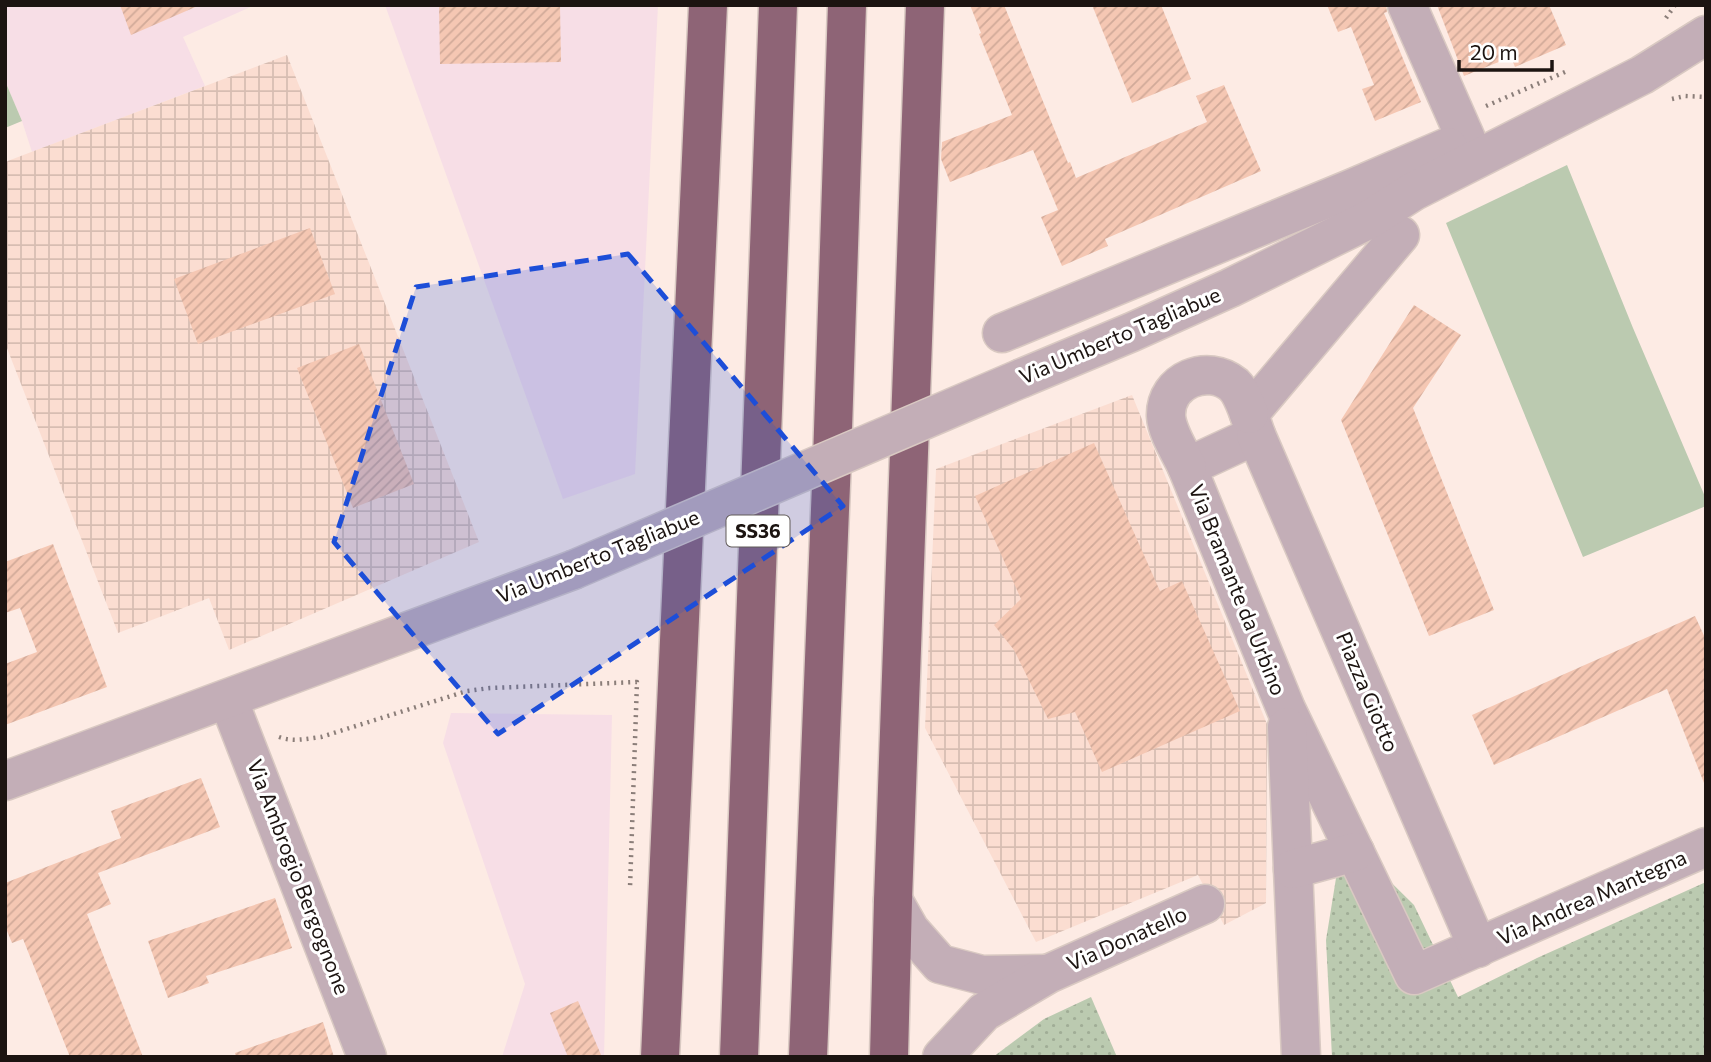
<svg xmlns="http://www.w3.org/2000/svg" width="1711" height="1062" font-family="Commissioner,sans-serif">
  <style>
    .commercial { fill: #f7dee6 }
    .industrial { fill: url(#industrial-grid) }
    .grass { fill: #bbcab0 }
    .park { fill: url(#park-dots) }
    .building { fill: url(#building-hatch) }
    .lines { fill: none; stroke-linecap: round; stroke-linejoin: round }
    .minor-casing { stroke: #d9c9c2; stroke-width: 41 }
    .highway-casing { stroke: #d9c9c2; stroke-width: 41 }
    .path { stroke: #8b7e79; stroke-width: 4.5; stroke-dasharray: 2 5; stroke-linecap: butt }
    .minor { stroke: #c3aeb7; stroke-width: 38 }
    .highway { stroke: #8e6476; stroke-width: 38 }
    .minor-bridge-casing { stroke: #d9c9c2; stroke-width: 41; stroke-linecap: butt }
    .minor-bridge { stroke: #c3aeb7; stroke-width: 38 }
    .marked { fill: #1d4ed8; fill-opacity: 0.2; stroke: #1d4ed8; stroke-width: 5; stroke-dasharray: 14 9; stroke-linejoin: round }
    .labels { text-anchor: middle; stroke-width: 6; stroke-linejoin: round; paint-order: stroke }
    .shield { fill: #fff; stroke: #605a58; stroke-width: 2 }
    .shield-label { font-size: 19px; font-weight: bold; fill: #1c1411 }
    .street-label { font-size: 21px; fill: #1c1411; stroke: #fff }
  </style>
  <defs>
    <pattern id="industrial-grid" width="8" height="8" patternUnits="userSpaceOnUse" patternTransform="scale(1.75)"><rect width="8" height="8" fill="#fbddd1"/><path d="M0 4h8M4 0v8" fill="none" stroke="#d7bdb2"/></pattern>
    <pattern id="park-dots" width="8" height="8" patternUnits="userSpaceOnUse" patternTransform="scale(1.75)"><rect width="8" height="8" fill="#bbcab0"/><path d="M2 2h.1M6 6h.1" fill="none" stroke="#a0ad96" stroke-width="1.8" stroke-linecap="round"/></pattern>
    <pattern id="building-hatch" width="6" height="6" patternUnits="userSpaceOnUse" patternTransform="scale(1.75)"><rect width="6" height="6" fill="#f5c7b3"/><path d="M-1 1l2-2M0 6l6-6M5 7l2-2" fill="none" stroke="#d1aa99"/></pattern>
  </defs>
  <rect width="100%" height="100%" fill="#fdebe4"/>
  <!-- commercial -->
  <g class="commercial">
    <polygon points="5,5 255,5 183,37 205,86 32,152 22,121 5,81"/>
    <polygon points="385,5 658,5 635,474 563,499"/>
    <polygon points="451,713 612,715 604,1057 502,1057 525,984 443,743"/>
  </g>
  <!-- industrial -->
  <g class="industrial">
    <polygon points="287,55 479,542 229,650 209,598 118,633 5,343 5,162"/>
    <polygon points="1132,395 1267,724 1266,903 1224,925 1198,875 1036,942 925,728 936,469"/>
  </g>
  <!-- grass -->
  <g class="grass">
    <polygon points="5,81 22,121 5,128"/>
    <polygon points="1567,165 1633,328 1706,499 1706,506 1583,557 1446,223"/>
  </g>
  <!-- park -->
  <g class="park">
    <polygon points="1343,835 1414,905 1458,997 1537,958 1706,882 1706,1057 1332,1057 1326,940"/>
    <polygon points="1091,997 1117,1057 993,1057 1044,1019"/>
  </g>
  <!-- building -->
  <g class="building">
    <polygon points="120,5 200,5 131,35"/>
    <polygon points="439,5 560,5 561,62 440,64"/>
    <polygon points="970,5 1004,5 1068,163 1070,162 1076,178 1207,122 1196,96 1224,85 1261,171 1105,239 1108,246 1062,266 1041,217 1058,210 1033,150 950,182 941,159 942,142 1012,115 979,34 981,33"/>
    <polygon points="1092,5 1161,5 1191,79 1132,103"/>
    <polygon points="1327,5 1386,5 1387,12 1384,13 1421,102 1375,121 1362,89 1374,85 1351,27 1338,32"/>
    <polygon points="1437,5 1549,5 1566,45 1515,67 1511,57 1464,76"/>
    <polygon points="310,228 335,294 198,344 174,279"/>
    <polygon points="1414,305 1461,335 1413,408 1494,610 1429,636 1341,420"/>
    <polygon points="359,344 414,484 353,508 297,368"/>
    <polygon points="1094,443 1160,591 1182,581 1240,711 1102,772 1075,712 1048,719 1014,650 994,625 1021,599 975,496"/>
    <polygon points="53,544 107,687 5,725 5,664 37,652 20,608 5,613 5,562"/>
    <polygon points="1695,616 1706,640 1706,783 1704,783 1667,689 1494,765 1472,715"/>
    <polygon points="201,778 220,827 98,873 111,904 87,914 143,1057 70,1057 23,939 12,943 5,926 5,883 121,838 111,811"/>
    <polygon points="275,898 292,948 206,976 209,983 168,998 148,941"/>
    <polygon points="578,1001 602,1057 568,1057 550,1013"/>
    <polygon points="323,1022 334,1057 236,1057 235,1053"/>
  </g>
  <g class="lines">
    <!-- minor casing -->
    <g class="minor-casing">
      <g id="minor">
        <polyline points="1407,5 1466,139"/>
        <polyline points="1400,235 1249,414 1256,435 1187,467 1286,709 1414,975 1706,847"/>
        <polyline points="1002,333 1353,188 1448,147"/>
        <polyline points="1022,378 1132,332 1230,288 1370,219 1414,191 1642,75 1706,35"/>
        <polyline points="1256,435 1478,948"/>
        <path d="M 1187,467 C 1180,451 1167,433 1166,416 C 1165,380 1208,363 1234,385 C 1242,393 1245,404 1249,414"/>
        <polyline points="228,699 367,1057"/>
        <polyline points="1287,727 1301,1057"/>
        <polyline points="5,781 573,570"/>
        <polyline points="1293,869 1355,852"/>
        <polyline points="893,900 910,930 940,964 982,975 1046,974"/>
        <polyline points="942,1057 984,1012 1048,974 1205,904"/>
      </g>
    </g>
    <!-- highway casing -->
    <g class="highway-casing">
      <g id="highway">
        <polyline points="660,1057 708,5"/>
        <polyline points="739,1057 778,5"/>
        <polyline points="808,1057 832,460 847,5"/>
        <polyline points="889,1057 893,900 925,5"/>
      </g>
    </g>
    <!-- path -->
    <g class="path">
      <polyline points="1666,18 1675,5"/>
      <polyline points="1672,99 1685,96 1706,97"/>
      <polyline points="1486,106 1565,72"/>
      <path d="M 279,737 C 293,742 306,739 321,737 L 467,691 L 490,688 L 637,682 L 630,888"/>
    </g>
    <!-- minor -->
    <use href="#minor" class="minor"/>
    <!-- highway -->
    <use href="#highway" class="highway"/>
    <!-- minor-bridge casing -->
    <g class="minor-bridge-casing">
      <polyline id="minor-bridge" points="573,570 1022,378"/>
    </g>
    <!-- minor-bridge -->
    <use href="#minor-bridge" class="minor-bridge"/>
  </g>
  <!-- marked area -->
  <path class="marked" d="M 628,254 L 843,506 L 498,734 L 334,542 L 416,287 Z"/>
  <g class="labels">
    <!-- shield labels -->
    <rect class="shield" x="726.5" y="515.5" width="63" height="31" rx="5"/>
    <g class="shield-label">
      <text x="758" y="538">SS36</text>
    </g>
    <!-- street labels -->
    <g class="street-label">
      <text transform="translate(1120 336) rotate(-23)" y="7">Via Umberto Tagliabue</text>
      <text transform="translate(598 557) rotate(-22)" y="7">Via Umberto Tagliabue</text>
      <text transform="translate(1237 590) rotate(68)" y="7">Via Bramante da Urbino</text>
      <text transform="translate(1367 692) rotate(67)" y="7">Piazza Giotto</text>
      <text transform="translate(298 877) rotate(69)" y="7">Via Ambrogio Bergognone</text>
      <text transform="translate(1592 898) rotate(-24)" y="7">Via Andrea Mantegna</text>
      <text transform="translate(1127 939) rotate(-24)" y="7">Via Donatello</text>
    </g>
  </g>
  <!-- border -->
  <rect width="1711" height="1062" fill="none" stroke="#1c1411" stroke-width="14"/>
  <!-- scale -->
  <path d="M1459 60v10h93v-10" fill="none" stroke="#1c1411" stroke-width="3.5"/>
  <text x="1470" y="60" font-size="21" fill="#1c1411" stroke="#ffffff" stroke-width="5" paint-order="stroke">20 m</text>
</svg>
